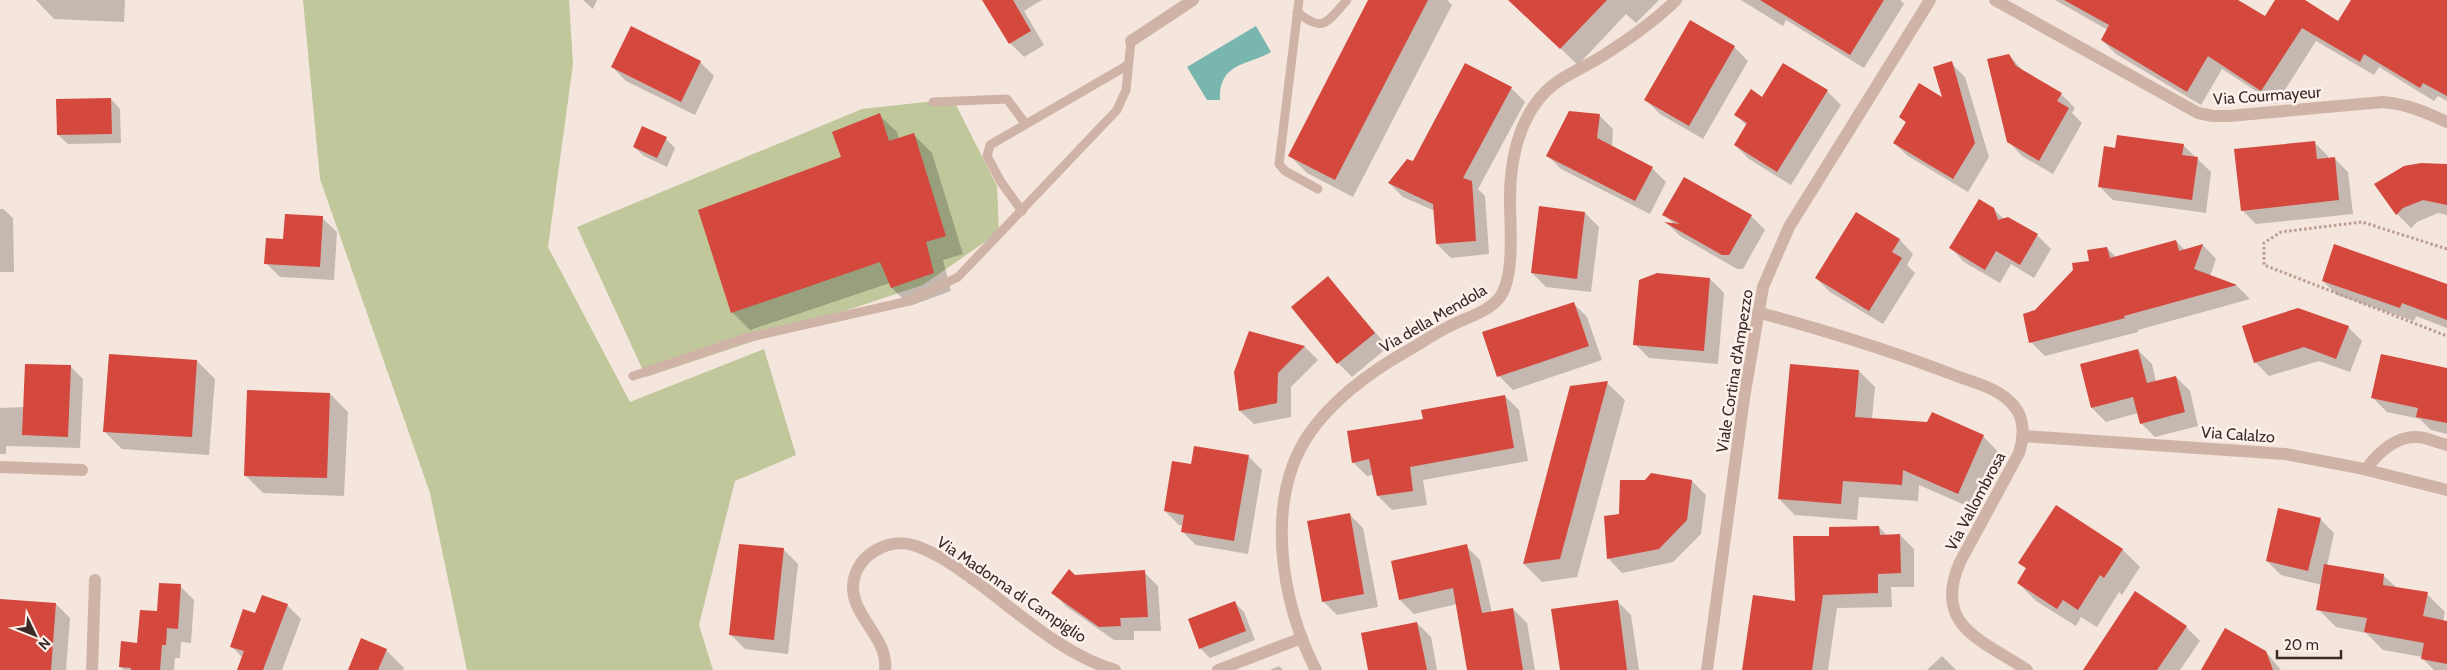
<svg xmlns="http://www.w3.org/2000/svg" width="2447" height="670" font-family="Cabin,sans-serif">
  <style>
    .green { fill: #bfc79b }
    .water { fill: #78b6af }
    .shadow { fill: #0003 }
    .building { fill: #d4483d }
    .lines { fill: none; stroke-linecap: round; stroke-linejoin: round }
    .path { stroke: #bc9c91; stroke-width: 3; stroke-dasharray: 2.5 2.5; stroke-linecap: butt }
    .service { stroke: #cfb3a7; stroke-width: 9 }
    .minor { stroke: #cfb3a7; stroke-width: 12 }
    .tertiary { stroke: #cfb3a7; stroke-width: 12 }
    .labels { text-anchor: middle; stroke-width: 5; stroke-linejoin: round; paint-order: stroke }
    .street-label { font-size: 16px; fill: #3b2b28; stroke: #fcf1eb }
  </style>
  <rect width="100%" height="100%" fill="#f5e6dd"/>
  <!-- green -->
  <g class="green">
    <polygon points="303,0 569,0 573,64 548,247 630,402 764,349 796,455 735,481 699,625 713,670 467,670 430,493 320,179"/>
    <polygon points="953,99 997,186 999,232 923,285 646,377 577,227 862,109"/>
  </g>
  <!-- water -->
  <path class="water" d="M 1256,26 L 1271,52 C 1247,66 1219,62 1220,100 L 1207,100 L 1187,67 Z"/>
  <!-- shadow -->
  <g class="shadow">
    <polygon points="36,0 125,0 124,22 54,19"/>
    <polygon points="583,0 597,0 593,9"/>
    <polygon points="984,0 1042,0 1024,11 1044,45 1024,57 1010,43"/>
    <polygon points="1370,0 1447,0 1452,5 1353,197 1307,173 1289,155"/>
    <polygon points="1509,0 1659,0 1636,23 1626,14 1578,65"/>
    <polygon points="1741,0 1900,0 1904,4 1864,68 1786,20 1783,26"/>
    <polygon points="2055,0 2235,0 2265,18 2277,0 2303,0 2339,23 2352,0 2447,0 2447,101 2438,96 2434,101 2379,67 2374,75 2316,41 2276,104 2222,69 2201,105 2116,54 2102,40 2108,30"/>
    <polygon points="1734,47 1748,61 1703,139 1660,114 1646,100"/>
    <polygon points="2009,55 2025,73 2061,94 2075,108 2072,113 2082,123 2053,174 2022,156 2008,141"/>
    <polygon points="700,62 714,76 695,115 626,81 612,67"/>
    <polygon points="1951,63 1965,77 1989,157 1968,192 1908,156 1894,143 1906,123 1901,117 1944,100"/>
    <polygon points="1511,88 1525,102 1478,189 1485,196 1489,254 1451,258 1437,244 1435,211 1403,197 1389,183"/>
    <polygon points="1827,91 1841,105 1791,185 1749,159 1735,145 1747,126 1736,115 1763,98"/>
    <polygon points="111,99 120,109 121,143 68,144 58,135"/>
    <polygon points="879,115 897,132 899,139 914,135 932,153 963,254 943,260 951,291 910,306 892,288 890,283 750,330 732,312"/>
    <polygon points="1599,115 1613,129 1612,147 1652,168 1666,182 1650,214 1561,169 1547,155"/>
    <polygon points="666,139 675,148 667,167 644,156 634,147"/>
    <polygon points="2314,142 2328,156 2328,159 2334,158 2348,172 2353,214 2256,224 2242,210"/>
    <polygon points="2183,145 2211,172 2206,213 2113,200 2099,186 2116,149"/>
    <polygon points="2447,167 2447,215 2438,213 2417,222 2411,228 2397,214 2376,185"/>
    <polygon points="0,209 3,209 13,218 14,272 0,272"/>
    <polygon points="1993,209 2004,219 2037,235 2051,249 2034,278 2011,264 2000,283 1964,262 1951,248"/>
    <polygon points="1585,213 1599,227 1591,292 1546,287 1532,273"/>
    <polygon points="1856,213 1900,240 1913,254 1907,265 1915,273 1883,324 1830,292 1816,278"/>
    <polygon points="1664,215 1751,216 1765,230 1743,269 1737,269 1680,236 1668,224 1674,224"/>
    <polygon points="322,218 337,232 334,280 280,277 266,263 285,240"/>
    <polygon points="2176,241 2185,250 2203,245 2216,259 2210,276 2237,286 2250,299 2138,330 2138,332 2045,356 2031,342 2036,311 2107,248 2116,257"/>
    <polygon points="1328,278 1388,347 1352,377 1338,363"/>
    <polygon points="1710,279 1724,293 1718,364 1649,358 1635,344"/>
    <polygon points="2323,281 2447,286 2447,328 2416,316 2414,321 2337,295"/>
    <polygon points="1573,303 1587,317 1602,360 1513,390 1499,376"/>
    <polygon points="2348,327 2362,341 2350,372 2319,361 2269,376 2255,362"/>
    <polygon points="1249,332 1305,347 1318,360 1291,387 1291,417 1254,424 1240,411"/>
    <polygon points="2138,350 2152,364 2156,382 2176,377 2190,391 2198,426 2155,437 2141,423 2138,413 2106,422 2092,408"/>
    <polygon points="197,361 215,379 209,455 122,449 104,431"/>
    <polygon points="1791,366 1859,371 1875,387 1872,419 1983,436 1999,453 1974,509 1919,485 1918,501 1859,497 1857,520 1795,515 1779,499"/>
    <polygon points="71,367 83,379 80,448 6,446 6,454 0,454 0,408 24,407"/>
    <polygon points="2447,369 2447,434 2431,430 2420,419 2387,412 2373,398"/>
    <polygon points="1607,383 1625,400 1577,577 1542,582 1524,564"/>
    <polygon points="330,394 348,412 344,496 263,493 245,475"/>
    <polygon points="1505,396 1519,410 1528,461 1423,480 1427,505 1392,510 1378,496 1374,475 1367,476 1353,462 1425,420"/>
    <polygon points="1248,456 1262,470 1248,554 1196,545 1182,531 1183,526 1179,525 1165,511 1192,466"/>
    <polygon points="1692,481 1706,495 1701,534 1673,562 1622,573 1609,559 1605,517 1620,515"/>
    <polygon points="1349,514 1363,528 1378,607 1337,615 1323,601"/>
    <polygon points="2320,519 2334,533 2327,566 2384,576 2397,588 2427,594 2445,612 2443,621 2447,622 2447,670 2434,670 2423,659 2423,657 2383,650 2366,633 2336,627 2318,609 2322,585 2281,575 2267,561"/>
    <polygon points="1879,527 1887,536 1900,535 1914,549 1914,587 1891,587 1892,607 1837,608 1828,670 1744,670 1796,602 1830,537"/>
    <polygon points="1466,546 1480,560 1492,613 1513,609 1527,623 1535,670 1468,670 1457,604 1414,614 1400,600"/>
    <polygon points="2122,549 2140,567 2122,595 2119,592 2097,627 2081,617 2076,626 2036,601 2018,583 2027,569 2020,563"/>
    <polygon points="784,550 798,564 788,654 745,649 731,635"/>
    <polygon points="1144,572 1158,586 1161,631 1134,631 1134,640 1114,640 1067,607 1053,593 1075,576"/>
    <polygon points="180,586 194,600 191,643 181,642 180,658 175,658 174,670 124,670 120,667"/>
    <polygon points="0,600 56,604 70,618 66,670 0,670"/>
    <polygon points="1617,601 1631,615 1639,670 1561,670"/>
    <polygon points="1234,602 1244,612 1255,640 1210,658 1200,648"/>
    <polygon points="287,605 301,619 282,670 238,670 243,658 231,646 256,614"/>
    <polygon points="1417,623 1431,637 1437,670 1369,670"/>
    <polygon points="2186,627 2200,641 2180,670 2093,670"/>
    <polygon points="386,650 404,668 403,670 354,670"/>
    <polygon points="2266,652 2281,670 2208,670"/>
    <polygon points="1942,656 1956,670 1927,670"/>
    <polygon points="1279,666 1283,670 1270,670"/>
  </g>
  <!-- building -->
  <g class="building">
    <polygon points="982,0 1013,0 1031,31 1009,44"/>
    <polygon points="1368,0 1428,0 1335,180 1288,156"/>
    <polygon points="1508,0 1607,0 1560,49"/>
    <polygon points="1760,0 1884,0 1850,55"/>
    <polygon points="2064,0 2238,0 2265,16 2275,0 2305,0 2338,21 2351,0 2447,0 2447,96 2423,83 2420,88 2364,54 2360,62 2302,28 2261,91 2208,56 2187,92 2101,40 2109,25"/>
    <polygon points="1690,20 1735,46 1689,126 1644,100"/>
    <polygon points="631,26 701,61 681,102 611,67"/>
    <polygon points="2009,54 2016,66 2062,93 2057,101 2069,108 2039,161 2007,142 1987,59"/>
    <polygon points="1952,61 1975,143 1953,179 1893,143 1906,122 1899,117 1919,83 1942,97 1933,67"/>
    <polygon points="1465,63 1512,87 1463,178 1472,181 1476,241 1436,244 1433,204 1388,183 1407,159 1413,161"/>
    <polygon points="1783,63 1828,90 1777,172 1734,145 1747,123 1734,115 1751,89 1762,97"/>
    <polygon points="111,98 112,134 57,135 56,99"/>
    <polygon points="1569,111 1600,114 1597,138 1653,167 1635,201 1546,156"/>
    <polygon points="880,113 889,141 914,133 946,236 926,242 934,273 891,288 880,262 731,313 698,210 841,157 832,132"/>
    <polygon points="642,126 667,137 657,158 633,147"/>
    <polygon points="2117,135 2184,144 2182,155 2198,157 2192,200 2098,187 2104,146 2115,148"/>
    <polygon points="2315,141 2317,159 2335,157 2339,200 2241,211 2234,149"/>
    <polygon points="2421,163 2447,164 2447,205 2423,200 2403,208 2396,215 2374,184 2404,166"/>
    <polygon points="1684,177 1752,215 1729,255 1722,255 1664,222 1680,224 1662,215"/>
    <polygon points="1979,199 1994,208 1998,220 2008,217 2038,234 2020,265 1996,251 1985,270 1949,248"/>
    <polygon points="1539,206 1585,212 1577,279 1531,273"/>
    <polygon points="1856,212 1900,239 1892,252 1902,258 1869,311 1815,278"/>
    <polygon points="285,214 323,216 320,267 264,264 266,238 283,239"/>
    <polygon points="2176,240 2179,251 2203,244 2194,269 2237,285 2124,316 2125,318 2029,343 2023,314 2035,310 2073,270 2072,263 2089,261 2087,250 2107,247 2110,258"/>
    <polygon points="2334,244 2447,284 2447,320 2402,303 2400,308 2322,281"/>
    <polygon points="1657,273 1710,278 1704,351 1633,345 1639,280"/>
    <polygon points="1328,276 1375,333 1337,364 1291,307"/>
    <polygon points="1574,302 1589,346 1497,377 1482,332"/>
    <polygon points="2298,308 2349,326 2336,359 2304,347 2254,363 2242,326"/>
    <polygon points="1249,331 1305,346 1278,373 1277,403 1239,411 1234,372"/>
    <polygon points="2138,349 2147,383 2176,376 2185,412 2140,424 2133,397 2091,408 2080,364"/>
    <polygon points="109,354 197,360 192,437 103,432"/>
    <polygon points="2381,354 2447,368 2447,423 2416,417 2418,408 2371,398"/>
    <polygon points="25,364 71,365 68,437 22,435"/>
    <polygon points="1790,364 1859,370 1855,417 1927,422 1932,412 1984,435 1958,494 1903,470 1902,485 1843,481 1841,504 1778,499"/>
    <polygon points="1608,381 1560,559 1523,564 1570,386"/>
    <polygon points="247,390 330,393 327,478 244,476"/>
    <polygon points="1505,395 1514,448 1410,467 1413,491 1377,496 1369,459 1352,463 1347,431 1423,419 1421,410"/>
    <polygon points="1194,446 1249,455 1234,541 1181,532 1184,515 1164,511 1172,461 1191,464"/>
    <polygon points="1651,473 1692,480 1687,520 1659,549 1607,559 1604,516 1619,514 1620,480 1645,480"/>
    <polygon points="2056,505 2123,549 2104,578 2100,575 2078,610 2063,600 2057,609 2017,583 2026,568 2018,563"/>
    <polygon points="2278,508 2321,518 2308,571 2266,561"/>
    <polygon points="1350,513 1364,594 1322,602 1307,521"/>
    <polygon points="1879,526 1880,535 1900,534 1901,573 1878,574 1878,593 1823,595 1812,670 1742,670 1753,595 1795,601 1793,536 1829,536 1829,527"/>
    <polygon points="739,544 784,548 774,640 729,635"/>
    <polygon points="1467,544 1482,613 1513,608 1523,670 1467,670 1453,588 1399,600 1391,561"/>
    <polygon points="2324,564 2384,574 2383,585 2428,592 2423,616 2447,621 2447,664 2421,659 2424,643 2364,632 2367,618 2316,610"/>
    <polygon points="1069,569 1075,575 1145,570 1148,617 1120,618 1121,626 1099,627 1051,593"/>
    <polygon points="159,583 181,584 178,629 167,628 166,645 162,645 160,670 131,670 131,668 119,667 121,641 137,643 140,610 157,611"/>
    <polygon points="2135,591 2187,626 2157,670 2083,670"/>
    <polygon points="262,595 288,604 263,670 237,670 244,651 230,647 243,609 255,613"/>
    <polygon points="0,599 56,603 51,670 0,670"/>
    <polygon points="1618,600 1627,670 1560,670 1551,609"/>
    <polygon points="1235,601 1246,631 1199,649 1188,619"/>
    <polygon points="1417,622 1427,670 1368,670 1361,633"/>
    <polygon points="2225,628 2266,651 2273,670 2201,670"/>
    <polygon points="361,638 387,649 378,670 348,670"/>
  </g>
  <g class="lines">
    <!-- path -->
    <polyline class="path" points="2447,249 2362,222 2281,232 2264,243 2264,265 2447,336"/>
    <!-- service -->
    <g class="service">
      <polyline points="1299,0 1279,164 1285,171 1318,189"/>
      <path d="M 1297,12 C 1324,34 1327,22 1347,0"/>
      <polyline points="933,102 1007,99 1025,123"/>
      <polyline points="1022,211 1001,182 987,156 990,145 1128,65"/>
      <polyline points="633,376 746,338 909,301 958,277 1117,110 1126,90 1131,41"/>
    </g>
    <!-- minor -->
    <g class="minor">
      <path d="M 1995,0 L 2198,113 L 2213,116 L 2229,116 L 2383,102 C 2407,104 2425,112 2447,122"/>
      <polyline points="1131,41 1193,0"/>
      <path d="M 1757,312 C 1824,330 1889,350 1954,375 C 1974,383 2000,388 2014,406 C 2025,419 2024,438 2019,453 L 1960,562 C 1932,626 1982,640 2027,670"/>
      <polyline points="2023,436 2285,454 2359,468 2447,490"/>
      <polyline points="0,467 82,470"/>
      <path d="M 2366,469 C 2378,453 2395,436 2417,437 C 2426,437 2438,443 2447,445"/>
      <polyline points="92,670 95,580"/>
      <path d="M 885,670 C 889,635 846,614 854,579 C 860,553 890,537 916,546 C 939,554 959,569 978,583 C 1020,614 1064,655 1115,670"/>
      <polyline points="1218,670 1302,638"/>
      <path d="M 1316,670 C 1281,604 1264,500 1309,434 C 1334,398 1370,372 1407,351 C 1421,343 1434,334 1448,327 C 1465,318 1489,312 1500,297 C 1515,276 1510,225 1510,199 C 1510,169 1515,138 1530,112 C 1551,77 1573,75 1604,55 C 1629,39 1655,21 1676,0"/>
    </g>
    <!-- tertiary -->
    <polyline class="tertiary" points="1707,670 1744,398 1763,287 1789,227 1930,0"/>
  </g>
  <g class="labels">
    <!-- street labels -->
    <g class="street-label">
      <text transform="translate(2267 95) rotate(-4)" y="6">Via Courmayeur</text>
      <text transform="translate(1433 318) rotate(-30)" y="6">Via della Mendola</text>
      <text transform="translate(1734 371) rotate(-81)" y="6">Viale Cortina d'Ampezzo</text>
      <text transform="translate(2238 434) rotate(4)" y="6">Via Calalzo</text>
      <text transform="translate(1975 501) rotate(-62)" y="6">Via Vallombrosa</text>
      <text transform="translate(1012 589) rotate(34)" y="6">Via Madonna di Campiglio</text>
    </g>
  </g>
  <!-- north arrow -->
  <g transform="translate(35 635) rotate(133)" stroke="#fcf1eb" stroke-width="4" paint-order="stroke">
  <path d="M0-4L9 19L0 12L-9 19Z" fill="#3b2b28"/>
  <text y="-8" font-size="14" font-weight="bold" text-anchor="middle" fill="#3b2b28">N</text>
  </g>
  <!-- scale -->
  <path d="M2277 650v8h64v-8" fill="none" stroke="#3b2b28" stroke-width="2.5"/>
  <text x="2284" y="650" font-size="15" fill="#3b2b28" stroke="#fcf1eb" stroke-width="4" paint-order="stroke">20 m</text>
</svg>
